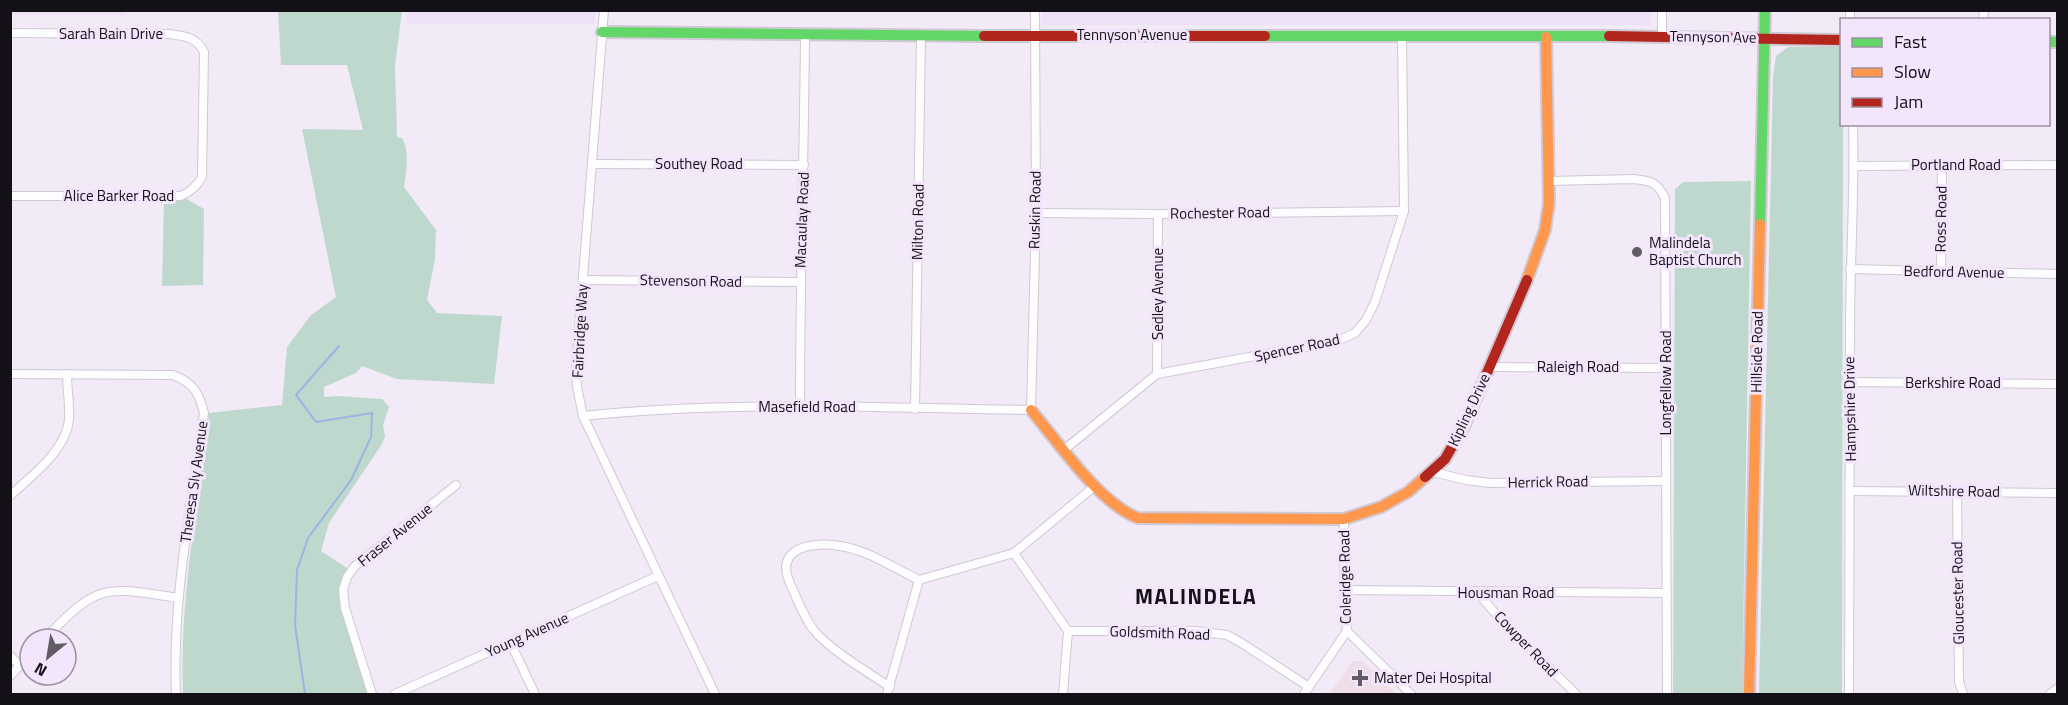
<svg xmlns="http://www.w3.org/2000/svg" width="2068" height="705" font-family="'Titillium Web',sans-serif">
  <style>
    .built { fill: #eee1f6 }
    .medical { fill: #efdde7 }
    .green { fill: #bfd8cd }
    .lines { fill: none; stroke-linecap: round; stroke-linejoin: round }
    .stream { stroke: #9bb4e4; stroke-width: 2 }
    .street-casing { stroke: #cfc9d3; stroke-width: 10 }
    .fast-casing { stroke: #cfc9d3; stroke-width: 14 }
    .slow-casing { stroke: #cfc9d3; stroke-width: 14 }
    .jam-casing { stroke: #cfc9d3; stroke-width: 14 }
    .street { stroke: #fdfcfe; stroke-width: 8 }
    .fast { stroke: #63d668; stroke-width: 10 }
    .slow { stroke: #ff974d; stroke-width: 10 }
    .jam { stroke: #b3261e; stroke-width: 10 }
    .poi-dot { fill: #625c65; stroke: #f3e5fc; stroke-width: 2 }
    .labels { text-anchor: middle; stroke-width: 6; stroke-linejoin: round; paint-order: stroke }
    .street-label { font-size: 15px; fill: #141017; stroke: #f3e5fc }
    .poi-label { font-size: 15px; fill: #141017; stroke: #f3e5fc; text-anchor: start }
    .district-label { font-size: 21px; font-weight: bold; letter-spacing: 1.5px; fill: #141017; stroke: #f3e5fc }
  </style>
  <rect width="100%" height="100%" fill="#f2eaf7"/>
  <!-- built -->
  <g class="built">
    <polygon points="11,10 125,10 126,15 11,15"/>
    <rect x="1042" y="10" width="609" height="15"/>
    <polygon points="407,11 407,10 596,11 594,24 406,24"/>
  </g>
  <!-- medical -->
  <polygon class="medical" points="1353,661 1363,661 1396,694 1329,694"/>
  <!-- green -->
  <g class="green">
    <path d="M 278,11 L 402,11 L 395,66 L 397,137 L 402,138 C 410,152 406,172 404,187 L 436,230 L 435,259 L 427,300 L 437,313 L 502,316 L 494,384 L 397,379 L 362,366 L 356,373 L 324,387 L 324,397 L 338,396 L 382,399 L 389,407 L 383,425 L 385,436 L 382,444 L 329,523 L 321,551 L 350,570 L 341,590 L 370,694 L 183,694 C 179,601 198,506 209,413 L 282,405 L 287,347 L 311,315 L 336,297 L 302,129 L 363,130 L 347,65 L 281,65 Z"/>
    <polygon points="1788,47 1841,47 1842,124 1843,125 1842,694 1759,694 1773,77 1776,56"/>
    <polygon points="1751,181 1742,694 1673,694 1675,189 1683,182"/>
    <polygon points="185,198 204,209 203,285 162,286 164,200"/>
  </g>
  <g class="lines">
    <!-- stream -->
    <polyline class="stream" points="305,694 295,625 297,570 308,538 351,480 371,437 372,413 316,422 296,395 339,346"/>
    <!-- street casing -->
    <g class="street-casing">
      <g id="street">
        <polyline points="604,10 576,366 577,387 583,416 715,694"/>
        <polyline points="1850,10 1850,20"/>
        <polyline points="1983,20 1984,10"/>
        <path d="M 10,33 L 169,34 C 184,36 197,37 204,52 L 202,177 C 196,187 191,191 181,196 L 10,196"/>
        <polyline points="1662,36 1662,10"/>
        <polyline points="593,164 804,165"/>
        <polyline points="1854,166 2058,165"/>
        <path d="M 1549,181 L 1634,179 C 1651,181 1657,182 1665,198 L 1667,694"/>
        <polyline points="1036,213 1158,214 1404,211"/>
        <polyline points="1850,269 2058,274"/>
        <polyline points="1941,272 1942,165"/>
        <polyline points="583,280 800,282"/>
        <polyline points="1489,367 1667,368"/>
        <path d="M 10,374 L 173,375 C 193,383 199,392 204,413 C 191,506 172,600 176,694"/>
        <polyline points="1157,374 1158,214"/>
        <polyline points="1849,382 2058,384"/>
        <path d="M 800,406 C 800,282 804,159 805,35"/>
        <polyline points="915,409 921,36"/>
        <path d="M 583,416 C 732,400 882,408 1031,410 L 1036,213 L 1035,10"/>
        <polyline points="1065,449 1157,374 1337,341 1355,333 1366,320 1375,302 1404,211 1402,35"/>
        <polyline points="1433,472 1466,480 1490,483 1665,481"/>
        <polyline points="1851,491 2058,493"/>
        <polyline points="1957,491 1959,682 1963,694"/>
        <path d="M 10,496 C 31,476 66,451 69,420 C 70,405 67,389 67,374"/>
        <polyline points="1014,553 1068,631 1063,694"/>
        <polyline points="1344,590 1667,593"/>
        <polyline points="1478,593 1501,620 1576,694"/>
        <polyline points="1068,631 1196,631 1227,635 1240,642 1309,687"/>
        <polyline points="1347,631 1411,694"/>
        <path d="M 45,639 C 98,583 104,586 178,598"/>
        <polyline points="510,642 535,694"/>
        <polyline points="10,656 20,665"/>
        <polyline points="10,676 30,655"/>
        <path d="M 890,687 C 869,673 827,648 813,629 C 806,620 801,608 796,597 C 792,587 786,578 786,567 C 788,543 823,543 840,546 C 868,550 894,568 919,580"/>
        <polyline points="372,694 345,608 343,590 347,577 355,566 456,485"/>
        <polyline points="395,694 658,576"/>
        <polyline points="887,694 919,580 1014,553 1095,486"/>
        <polyline points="1304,694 1347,631 1344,590 1344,519"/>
        <path d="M 1849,694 C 1850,573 1849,451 1850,330 C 1850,261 1855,193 1853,124"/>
        <polyline points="2050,694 2058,688"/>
      </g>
    </g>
    <!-- fast casing -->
    <g class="fast-casing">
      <g id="fast">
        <polyline points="602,32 984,36"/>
        <polyline points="1265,36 1609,36"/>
        <polyline points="2048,42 2058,42"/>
        <polyline points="1760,224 1765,10"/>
      </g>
    </g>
    <!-- slow casing -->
    <g class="slow-casing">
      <g id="slow">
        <polyline points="1527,280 1545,230 1549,203 1546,37"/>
        <path d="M 1031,410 C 1058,442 1099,503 1138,518 L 1344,519 L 1381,507 L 1408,492 L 1425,477"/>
        <polyline points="1749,694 1760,224"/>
      </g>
    </g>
    <!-- jam casing -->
    <g class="jam-casing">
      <g id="jam">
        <polyline points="984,36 1265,36"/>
        <polyline points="1609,36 1842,40"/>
        <polyline points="1425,477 1445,459 1465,424 1527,280"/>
      </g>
    </g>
    <!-- street -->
    <use href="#street" class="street"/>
    <!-- fast -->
    <use href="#fast" class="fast"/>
    <!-- slow -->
    <use href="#slow" class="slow"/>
    <!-- jam -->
    <use href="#jam" class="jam"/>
  </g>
  <!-- markers -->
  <g class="poi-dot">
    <circle cx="1637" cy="252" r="6"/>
    <path d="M1357 669h6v6h6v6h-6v6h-6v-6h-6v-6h6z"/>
  </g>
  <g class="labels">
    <!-- street labels -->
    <g class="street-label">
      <text x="111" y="39">Sarah Bain Drive</text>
      <text x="1132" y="40">Tennyson Avenue</text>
      <text transform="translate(1713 37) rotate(1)" y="5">Tennyson Ave</text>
      <text x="699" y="169">Southey Road</text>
      <text x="1956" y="170">Portland Road</text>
      <text x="119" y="201">Alice Barker Road</text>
      <text transform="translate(1035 210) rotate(-89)" y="5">Ruskin Road</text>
      <text transform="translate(1220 213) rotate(-1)" y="5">Rochester Road</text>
      <text transform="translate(1941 219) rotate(-89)" y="5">Ross Road</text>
      <text transform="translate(802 220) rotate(-88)" y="5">Macaulay Road</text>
      <text transform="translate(918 222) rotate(-89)" y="5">Milton Road</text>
      <text transform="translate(1954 272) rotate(1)" y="5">Bedford Avenue</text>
      <text transform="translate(691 281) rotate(1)" y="5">Stevenson Road</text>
      <text transform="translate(1158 294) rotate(-90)" y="5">Sedley Avenue</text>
      <text transform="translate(580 331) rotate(-87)" y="5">Fairbridge Way</text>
      <text transform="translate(1297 348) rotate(-12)" y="5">Spencer Road</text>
      <text transform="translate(1757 352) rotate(-89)" y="5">Hillside Road</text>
      <text x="1578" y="372">Raleigh Road</text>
      <text transform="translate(1666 383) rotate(-90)" y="5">Longfellow Road</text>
      <text x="1953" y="388">Berkshire Road</text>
      <text x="807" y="412">Masefield Road</text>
      <text transform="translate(1850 409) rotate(-91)" y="5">Hampshire Drive</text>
      <text transform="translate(1469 410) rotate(-65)" y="5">Kipling Drive</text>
      <text transform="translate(194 482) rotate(-82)" y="5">Theresa Sly Avenue</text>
      <text transform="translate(1548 482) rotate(-1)" y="5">Herrick Road</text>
      <text transform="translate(1954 491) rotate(1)" y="5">Wiltshire Road</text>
      <text transform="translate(395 535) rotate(-39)" y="5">Fraser Avenue</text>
      <text transform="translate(1345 577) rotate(-91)" y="5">Coleridge Road</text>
      <text x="1506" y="598">Housman Road</text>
      <text transform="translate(1958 593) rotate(-91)" y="5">Gloucester Road</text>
      <text transform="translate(1160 633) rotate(2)" y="5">Goldsmith Road</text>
      <text transform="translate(527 635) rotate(-24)" y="5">Young Avenue</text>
      <text transform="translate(1526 644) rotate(46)" y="5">Cowper Road</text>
    </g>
    <!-- poi labels -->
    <g class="poi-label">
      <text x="1649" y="248">Malindela<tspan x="1649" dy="17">Baptist Church</tspan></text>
      <text x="1374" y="683">Mater Dei Hospital</text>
    </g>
    <!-- district labels -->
    <g class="district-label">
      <text x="1196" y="604">MALINDELA</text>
    </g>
  </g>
  <!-- border -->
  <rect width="2068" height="705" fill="none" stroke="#141017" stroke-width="24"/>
  <!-- legend -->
  <rect x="1840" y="18" width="210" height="108" fill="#f3e5fc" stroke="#9a90a0" stroke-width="1.5"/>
  <rect x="1852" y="38" width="30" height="9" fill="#63d668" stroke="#9a90a0" stroke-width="1.5"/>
  <text x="1894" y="48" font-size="18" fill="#141017">Fast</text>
  <rect x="1852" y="68" width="30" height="9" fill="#ff974d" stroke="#9a90a0" stroke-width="1.5"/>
  <text x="1894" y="78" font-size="18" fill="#141017">Slow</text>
  <rect x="1852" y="98" width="30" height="9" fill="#b3261e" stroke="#9a90a0" stroke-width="1.5"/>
  <text x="1894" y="108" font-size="18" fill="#141017">Jam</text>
  <!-- north arrow -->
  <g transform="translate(48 657) rotate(210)"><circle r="28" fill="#f3e5fc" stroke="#9a90a0" stroke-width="1.5"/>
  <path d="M0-4.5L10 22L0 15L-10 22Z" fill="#625c65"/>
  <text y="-9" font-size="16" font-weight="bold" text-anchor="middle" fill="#141017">N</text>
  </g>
</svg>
